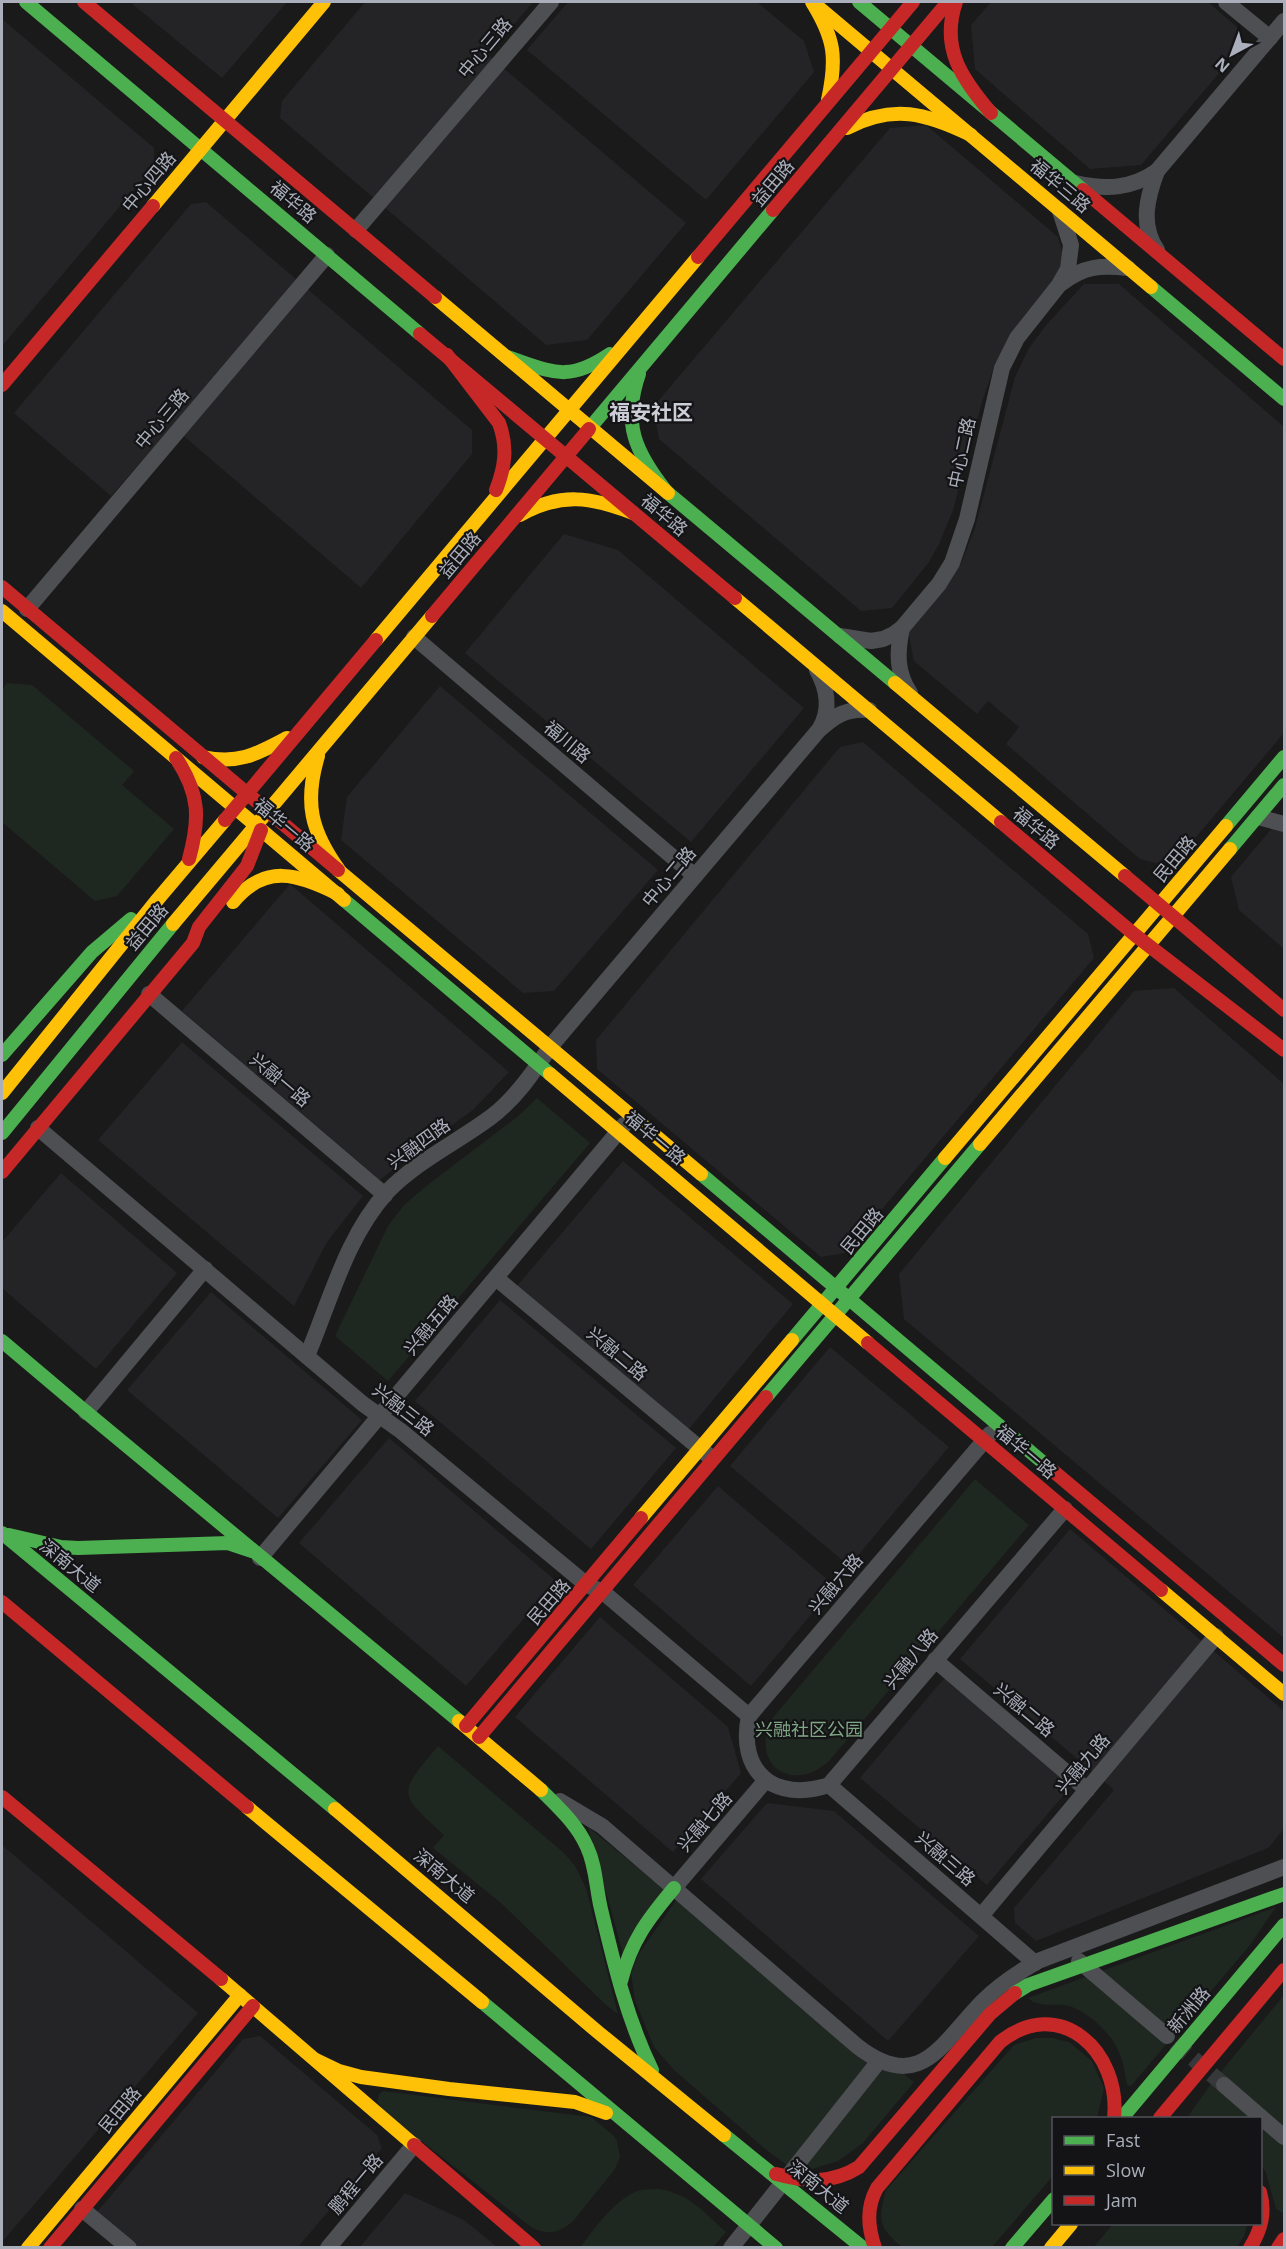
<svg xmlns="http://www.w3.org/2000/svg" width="1286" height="2249" font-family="'Open Sans','Noto Sans SC',sans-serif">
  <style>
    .built { fill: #242326 }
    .green { fill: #1f2721 }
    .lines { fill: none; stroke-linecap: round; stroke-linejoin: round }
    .street-tunnel { stroke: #37383a; stroke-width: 16; stroke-dasharray: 16 8; stroke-linecap: butt }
    .street { stroke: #4d4f53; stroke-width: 16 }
    .fast { stroke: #4caf50; stroke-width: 14 }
    .slow { stroke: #ffc107; stroke-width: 14 }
    .jam { stroke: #c62828; stroke-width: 14 }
    .labels { text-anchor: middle; stroke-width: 4.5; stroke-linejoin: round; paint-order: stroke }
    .street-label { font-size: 18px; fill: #aaafbb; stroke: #141416 }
    .park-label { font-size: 18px; fill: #80a785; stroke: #141416 }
    .quarter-label { font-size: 21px; font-weight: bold; fill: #ccced7; stroke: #141416 }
  </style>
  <rect width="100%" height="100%" fill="#1a1a1a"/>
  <!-- built -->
  <g class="built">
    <polygon points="130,2 287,2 222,78"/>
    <polygon points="365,2 533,2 488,55 686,223 587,340 546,345 280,118 282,101"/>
    <polygon points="568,2 757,2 804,41 814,72 706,200 527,50"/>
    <polygon points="991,2 1208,2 1237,27 1237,52 1141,165 1090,169 975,69 971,25"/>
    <polygon points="2,19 154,148 154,166 2,346"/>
    <polygon points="926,125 1058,237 1066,266 995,364 982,402 953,510 939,544 929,562 892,608 861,611 659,439 653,407 890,128"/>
    <polygon points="206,202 472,430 472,454 361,588 172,426 111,496 14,413 191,204"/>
    <polygon points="1084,284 1119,284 1284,427 1284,733 1180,856 1169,862 1155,863 1140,859 1006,744 1019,727 988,701 977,714 914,661 908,631 949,584 962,561 975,528 1015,377 1029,348 1047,324"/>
    <polygon points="564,534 618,550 804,708 691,842 465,653"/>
    <polygon points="440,686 658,870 554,991 523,993 341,840 347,797"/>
    <polygon points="863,742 1088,934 1094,958 845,1253 821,1257 597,1069 596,1040 840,747"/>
    <polygon points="1284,814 1284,949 1239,910 1231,877"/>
    <polygon points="290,884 509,1072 473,1110 409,1156 380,1180 182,1011"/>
    <polygon points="1174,988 1284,1084 1284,1638 904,1319 899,1274 1134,991"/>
    <polygon points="182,1042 363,1196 327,1242 294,1306 98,1140"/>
    <polygon points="623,1161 793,1304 688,1430 517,1286"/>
    <polygon points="61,1173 177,1273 96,1369 2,1288 2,1242"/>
    <polygon points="211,1292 362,1420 278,1518 127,1390"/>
    <polygon points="500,1300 676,1448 591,1549 415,1401"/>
    <polygon points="830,1347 949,1447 849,1566 730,1466"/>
    <polygon points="389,1438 556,1581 466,1686 299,1543"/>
    <polygon points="718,1486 835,1586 751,1686 633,1585"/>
    <polygon points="1070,1529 1284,1711 1284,1829 1268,1848 1036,1941 1015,1923 1014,1908 1114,1790 960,1659"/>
    <polygon points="600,1617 728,1727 741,1773 673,1852 515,1717"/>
    <polygon points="946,1676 1073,1784 987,1885 860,1778"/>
    <polygon points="767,1803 834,1811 979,1936 888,2041 701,1879"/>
    <polygon points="2,1845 198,2013 2,2242"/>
    <polygon points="260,2036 377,2135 382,2148 298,2247 138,2247 97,2212 243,2039"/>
    <polygon points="405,2193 464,2220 497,2247 360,2247"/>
  </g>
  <!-- green -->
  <g class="green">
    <polygon points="7,683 32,685 134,771 122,785 174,829 117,896 95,901 2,822 2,690"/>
    <polygon points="537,1098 590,1143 388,1381 335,1336 388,1226 404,1205 425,1187 517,1117"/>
    <path d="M 975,1479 L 1029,1525 L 829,1761 C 789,1797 746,1759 775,1715 Z"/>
    <path d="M 438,1746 L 564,1853 L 575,1866 L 586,1888 L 618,2014 L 606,2005 L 501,1903 L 433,1848 L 444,1835 C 397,1792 398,1794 438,1746 Z"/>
    <polygon points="588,1827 664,1889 623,1954"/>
    <polygon points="677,1899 914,2082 863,2143 838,2161 812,2169 788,2166 764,2148 674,2070 654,2047 635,2001 631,1973 638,1955"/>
    <path d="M 1276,1907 L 1250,1945 L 1131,2086 L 1127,2085 C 1125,2073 1123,2060 1117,2048 C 1108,2030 1084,2008 1064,2005 C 1053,2004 1036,2007 1028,1998 Z"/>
    <polygon points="1284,1995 1284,2214 1276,2209 1266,2173 1261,2164 1260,2118 1187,2118 1210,2085"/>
    <path d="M 1036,2038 L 1052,2038 L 1069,2042 L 1092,2061 L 1104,2088 L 1097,2118 L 1054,2118 L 1053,2176 L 992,2247 L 902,2247 C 878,2227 878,2220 886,2190 L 1014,2045 Z"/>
    <path d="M 383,2091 L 591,2117 L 614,2136 L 617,2141 L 620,2157 L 615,2169 L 574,2220 C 561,2233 547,2236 531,2227 L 387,2114 L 377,2102 L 379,2094 Z"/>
    <path d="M 660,2189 C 689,2194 705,2213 726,2232 L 713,2247 L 581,2247 C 593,2229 619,2195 641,2190 C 647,2189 654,2189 660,2189 Z"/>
    <polygon points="1113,2224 1247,2224 1244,2236 1237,2247 1093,2248"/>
  </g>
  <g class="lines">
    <!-- street-tunnel -->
    <polyline class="street-tunnel" points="1175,2043 1224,2085"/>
    <!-- street -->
    <g class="street">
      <polyline points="1226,2 1270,38"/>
      <path d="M 1075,183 C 1106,190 1131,189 1157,171 L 1284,21"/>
      <polyline points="356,230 551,2"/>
      <path d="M 1157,250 C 1140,225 1147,198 1157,171"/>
      <path d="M 1062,283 C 1084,266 1101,265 1128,268"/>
      <polyline points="27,609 327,255"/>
      <path d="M 902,628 C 897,652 896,672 910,693"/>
      <polyline points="840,636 871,641 883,639 894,634 902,628 939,584 952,563 967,519 1002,368 1017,338 1059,285 1068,269 1071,245 1060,211"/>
      <polyline points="414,637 695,876"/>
      <path d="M 817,670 C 827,688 831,709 820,728"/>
      <polyline points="1258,817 1284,824"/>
      <polyline points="149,994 385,1195"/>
      <polyline points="38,1128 363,1404 401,1431 587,1585 603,1592 749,1716"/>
      <polyline points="496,1278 709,1456"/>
      <path d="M 307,1356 C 330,1302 346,1237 387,1192 C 417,1161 456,1143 491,1117 C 515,1099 534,1072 550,1047 L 818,731 C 834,716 846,708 869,710"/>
      <polyline points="86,1412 205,1269"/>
      <path d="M 990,1434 L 749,1716 C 737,1772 775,1803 829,1785 L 1065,1509"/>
      <polyline points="260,1558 624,1125"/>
      <polyline points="935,1660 1087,1790"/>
      <polyline points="829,1785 1035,1963"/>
      <path d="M 560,1801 L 602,1826 L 857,2046 C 920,2095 941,2044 982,2002 C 999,1985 1017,1973 1038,1961 L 1284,1867"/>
      <polyline points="674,1888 766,1780"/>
      <polyline points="981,1916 1216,1636"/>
      <polyline points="1079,1961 1167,2036"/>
      <polyline points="1224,2085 1284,2137"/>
      <polyline points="82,2209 129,2248"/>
      <polyline points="328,2248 414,2145"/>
      <polyline points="731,2248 879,2061"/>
    </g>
    <!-- fast -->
    <g class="fast">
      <polyline points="26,2 420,334"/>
      <polyline points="859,2 1083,190"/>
      <polyline points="1151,287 1284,399"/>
      <path d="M 507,357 C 553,372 567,383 610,354"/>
      <path d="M 639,374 C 622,423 635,452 666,491"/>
      <polyline points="589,429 773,210"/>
      <polyline points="668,493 895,683"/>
      <polyline points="1226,826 1284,757"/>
      <polyline points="1230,849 1284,785"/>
      <polyline points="344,900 550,1074"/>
      <polyline points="2,1055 92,952 131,919"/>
      <polyline points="2,1133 173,924"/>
      <polyline points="701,1174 1046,1465"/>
      <polyline points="792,1340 945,1158"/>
      <polyline points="2,1341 86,1412"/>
      <polyline points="766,1397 980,1144"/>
      <polyline points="86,1412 459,1721"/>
      <polyline points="2,1533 335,1809"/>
      <polyline points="9,1535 61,1547 78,1548 228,1543 252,1551"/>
      <path d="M 541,1790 C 558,1807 577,1824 587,1847 C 596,1866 596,1888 601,1909 C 614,1964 627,2019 652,2070"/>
      <path d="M 621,1981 C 631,1941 648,1919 674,1888"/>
      <polyline points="1015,1993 1028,1985 1284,1894"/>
      <polyline points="482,2002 776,2248"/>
      <polyline points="1122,2118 1284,1925"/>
      <polyline points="724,2135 863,2248"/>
      <polyline points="1012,2248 1054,2199"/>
    </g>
    <!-- slow -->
    <g class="slow">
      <path d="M 812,2 C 835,39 837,58 828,100"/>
      <polyline points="817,6 1151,287"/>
      <path d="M 847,128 C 893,104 926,113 971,135"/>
      <polyline points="153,206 324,2"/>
      <polyline points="435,297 668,493"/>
      <path d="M 520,515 C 560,492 592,497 633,513"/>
      <polyline points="735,598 1001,822"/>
      <polyline points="2,611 344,900"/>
      <polyline points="376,640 698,257"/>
      <polyline points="895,683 1125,876"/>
      <path d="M 318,756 C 304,803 311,831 339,870"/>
      <path d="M 203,757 C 238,765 257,754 287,738"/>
      <polyline points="338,870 701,1174"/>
      <path d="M 233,902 C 265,863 298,874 338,894"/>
      <polyline points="173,924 432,616"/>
      <polyline points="550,1074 868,1343"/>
      <polyline points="2,1093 158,899 225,820"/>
      <polyline points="980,1144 1230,849"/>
      <polyline points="945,1158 1226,826"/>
      <polyline points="641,1518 792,1340"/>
      <polyline points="1161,1590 1284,1694"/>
      <polyline points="459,1721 541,1790"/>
      <polyline points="247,1807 482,2002"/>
      <polyline points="335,1809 599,2033 724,2135"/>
      <polyline points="221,1979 414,2145"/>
      <polyline points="316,2060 339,2071 361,2077 449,2089 575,2102 606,2113"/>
      <polyline points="28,2248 240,1995"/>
      <polyline points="1051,2248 1071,2224"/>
    </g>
    <!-- jam -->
    <g class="jam">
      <polyline points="84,2 435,297"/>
      <path d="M 956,2 C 940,48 962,79 991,113"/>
      <polyline points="1083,190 1284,359"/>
      <polyline points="773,210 948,2"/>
      <polyline points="698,257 913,2"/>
      <polyline points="420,334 735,598"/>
      <path d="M 447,355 L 499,423 C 508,447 505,467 496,490"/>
      <polyline points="2,385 153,206"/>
      <polyline points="2,587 338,870"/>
      <polyline points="432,616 589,429"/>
      <path d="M 176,758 C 200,794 200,819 189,859"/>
      <polyline points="225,820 376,640"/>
      <polyline points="1001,822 1135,935 1284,1050"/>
      <polyline points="1125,876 1284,1010"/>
      <polyline points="2,1172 193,943 199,927 247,866 261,830"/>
      <polyline points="868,1343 1161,1590"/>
      <polyline points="1046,1465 1284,1665"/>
      <polyline points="2,1602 247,1807"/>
      <polyline points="466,1726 641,1518"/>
      <polyline points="479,1737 766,1397"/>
      <polyline points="2,1797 221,1979"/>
      <polyline points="1160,2118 1284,1970"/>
      <polyline points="414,2145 534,2248"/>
      <path d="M 776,2174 C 806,2182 832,2184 859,2167 L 990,2014 L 1015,1993"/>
      <polyline points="50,2248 253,2006"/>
      <path d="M 875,2248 C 868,2227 866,2208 877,2188 L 1000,2042 C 1060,1994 1121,2052 1114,2118"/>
      <path d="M 1250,2248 C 1261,2230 1266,2213 1260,2192"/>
      <polyline points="1278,2248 1284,2239"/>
    </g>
  </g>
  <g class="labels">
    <!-- street labels -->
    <g class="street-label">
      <text transform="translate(485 48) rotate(-50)" y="6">中心三路</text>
      <text transform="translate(149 182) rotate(-50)" y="6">中心四路</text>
      <text transform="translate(773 183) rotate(-50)" y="6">益田路</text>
      <text transform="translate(1060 186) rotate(40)" y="6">福华三路</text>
      <text transform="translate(293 202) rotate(40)" y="6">福华路</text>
      <text transform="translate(162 419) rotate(-50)" y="6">中心三路</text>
      <text transform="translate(962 453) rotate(-78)" y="6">中心二路</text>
      <text transform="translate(664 515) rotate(40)" y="6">福华路</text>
      <text transform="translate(460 555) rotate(-50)" y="6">益田路</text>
      <text transform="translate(567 742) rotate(40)" y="6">福川路</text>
      <text transform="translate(284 825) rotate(40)" y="6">福华一路</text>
      <text transform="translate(1036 828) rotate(40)" y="6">福华路</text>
      <text transform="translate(1175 859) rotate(-50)" y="6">民田路</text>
      <text transform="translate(669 877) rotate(-50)" y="6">中心二路</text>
      <text transform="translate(147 927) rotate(-50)" y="6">益田路</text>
      <text transform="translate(280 1080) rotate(40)" y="6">兴融一路</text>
      <text transform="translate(655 1138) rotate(40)" y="6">福华一路</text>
      <text transform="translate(419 1144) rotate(-36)" y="6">兴融四路</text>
      <text transform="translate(862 1231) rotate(-50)" y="6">民田路</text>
      <text transform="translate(431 1325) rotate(-50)" y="6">兴融五路</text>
      <text transform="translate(617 1354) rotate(40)" y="6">兴融二路</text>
      <text transform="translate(403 1410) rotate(38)" y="6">兴融三路</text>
      <text transform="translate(1026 1452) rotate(40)" y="6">福华一路</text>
      <text transform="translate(70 1566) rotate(39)" y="6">深南大道</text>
      <text transform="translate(836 1584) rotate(-50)" y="6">兴融六路</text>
      <text transform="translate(549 1602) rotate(-49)" y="6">民田路</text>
      <text transform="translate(911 1659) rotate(-50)" y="6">兴融八路</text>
      <text transform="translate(1024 1710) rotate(40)" y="6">兴融二路</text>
      <text transform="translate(1083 1764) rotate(-50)" y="6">兴融九路</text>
      <text transform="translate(705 1822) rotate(-49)" y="6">兴融七路</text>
      <text transform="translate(945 1859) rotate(41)" y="6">兴融三路</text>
      <text transform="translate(444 1876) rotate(40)" y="6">深南大道</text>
      <text transform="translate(1189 2010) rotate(-50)" y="6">新洲路</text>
      <text transform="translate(120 2110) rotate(-50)" y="6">民田路</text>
      <text transform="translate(356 2184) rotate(-50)" y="6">鹏程一路</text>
      <text transform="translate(818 2187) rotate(39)" y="6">深南大道</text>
    </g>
    <!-- park labels -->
    <g class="park-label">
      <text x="809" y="1736">兴融社区公园</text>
    </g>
    <!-- quarter labels -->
    <g class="quarter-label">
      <text x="651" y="420">福安社区</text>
    </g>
  </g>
  <!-- border -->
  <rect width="1286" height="2249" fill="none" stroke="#aaafbb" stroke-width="6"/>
  <!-- legend -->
  <rect x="1052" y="2117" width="210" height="108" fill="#141416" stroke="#505258" stroke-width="1.5"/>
  <rect x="1064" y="2136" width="30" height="9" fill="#4caf50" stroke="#505258" stroke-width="1.5"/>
  <text x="1106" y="2147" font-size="18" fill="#aaafbb">Fast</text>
  <rect x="1064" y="2166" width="30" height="9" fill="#ffc107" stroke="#505258" stroke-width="1.5"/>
  <text x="1106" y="2177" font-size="18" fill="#aaafbb">Slow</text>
  <rect x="1064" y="2196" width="30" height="9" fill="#c62828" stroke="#505258" stroke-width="1.5"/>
  <text x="1106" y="2207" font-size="18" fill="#aaafbb">Jam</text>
  <!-- north arrow -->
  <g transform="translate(1232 54) rotate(221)" stroke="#141416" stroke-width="4.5" paint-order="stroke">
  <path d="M0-4.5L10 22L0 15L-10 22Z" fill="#aaafbb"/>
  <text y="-9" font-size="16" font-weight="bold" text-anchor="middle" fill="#aaafbb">N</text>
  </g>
</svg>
